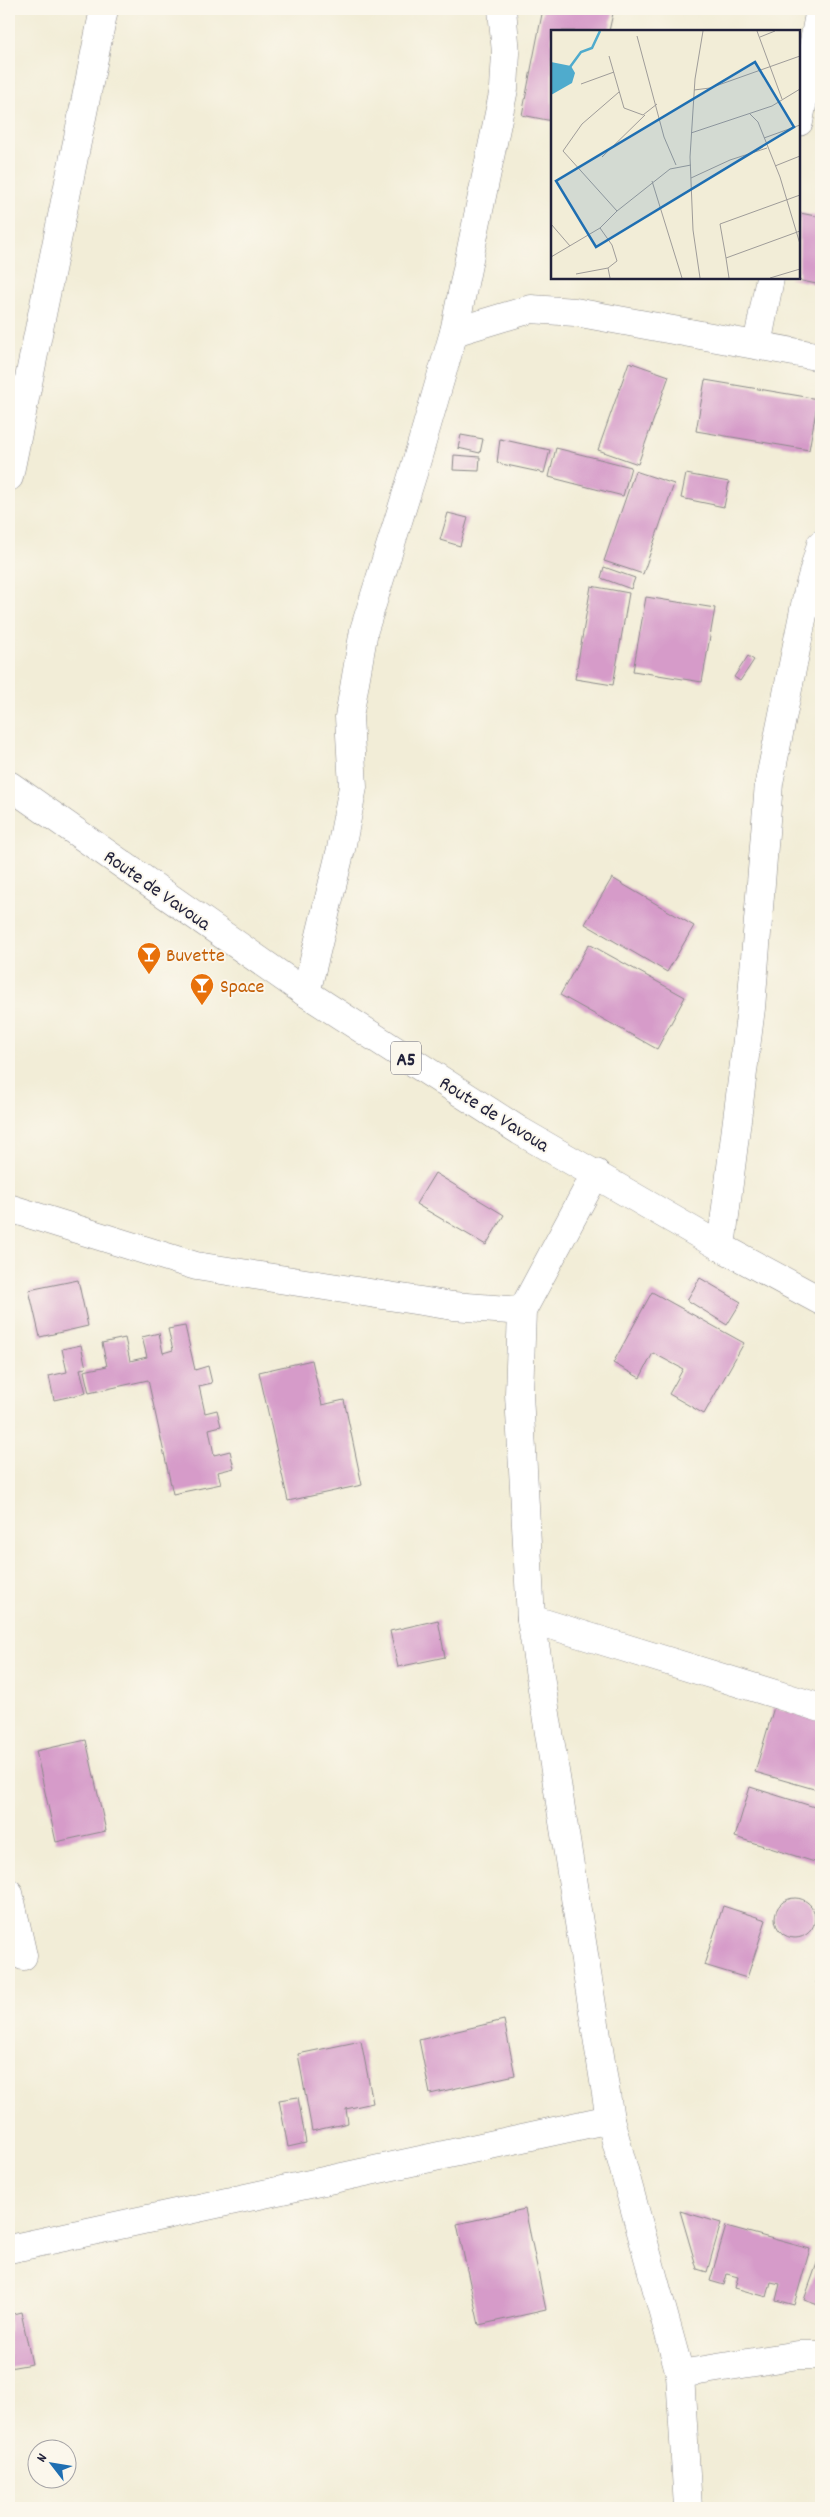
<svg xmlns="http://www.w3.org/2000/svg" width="830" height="2517" font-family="Dekko,sans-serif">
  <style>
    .building { fill: #d69bc9 }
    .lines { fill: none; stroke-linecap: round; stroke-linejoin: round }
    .minor-casing { stroke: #8a8889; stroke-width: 29 }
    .tertiary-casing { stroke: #8a8889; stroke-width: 29 }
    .primary-casing { stroke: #8a8889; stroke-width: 29 }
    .minor { stroke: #fff; stroke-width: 28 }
    .tertiary { stroke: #fff; stroke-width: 28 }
    .primary { stroke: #fff; stroke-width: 28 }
    .labels { text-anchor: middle; stroke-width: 4; stroke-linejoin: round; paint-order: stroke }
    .shield { fill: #fbf7ec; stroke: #636270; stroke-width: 1 }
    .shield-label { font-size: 19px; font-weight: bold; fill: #22223b }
    .street-label { font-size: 20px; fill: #22223b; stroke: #fbf7ec }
    .food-label { font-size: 20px; fill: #c56008; stroke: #fbf7ec; text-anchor: start }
    .inset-river { fill: none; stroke: #4fabcd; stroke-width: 2.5 }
    .inset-road { fill: none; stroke: #9f9c99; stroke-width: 1 }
    .view { fill: #1f6fb2; fill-opacity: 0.15; stroke: #1f6fb2; stroke-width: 2.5 }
    .inset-edge { fill: none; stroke: #22223b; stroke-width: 2.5 }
  </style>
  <rect width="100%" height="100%" fill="#fbf7ec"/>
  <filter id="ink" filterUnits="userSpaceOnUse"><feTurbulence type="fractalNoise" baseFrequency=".02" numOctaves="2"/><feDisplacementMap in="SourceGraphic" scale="10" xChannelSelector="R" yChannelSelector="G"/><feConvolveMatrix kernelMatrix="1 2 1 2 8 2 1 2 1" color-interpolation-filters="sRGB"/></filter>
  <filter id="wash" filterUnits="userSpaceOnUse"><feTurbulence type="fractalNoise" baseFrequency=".0096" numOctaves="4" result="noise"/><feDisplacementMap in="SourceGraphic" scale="20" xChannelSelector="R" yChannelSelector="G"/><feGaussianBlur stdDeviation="1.12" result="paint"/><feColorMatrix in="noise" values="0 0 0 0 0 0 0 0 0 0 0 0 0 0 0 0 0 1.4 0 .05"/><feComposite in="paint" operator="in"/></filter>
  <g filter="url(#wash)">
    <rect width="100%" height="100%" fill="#f2edd7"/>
    <g id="blocks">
      <!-- building -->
      <g class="building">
        <polygon points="543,9 614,9 609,31 552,31 552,121 522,115"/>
        <polygon points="800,213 821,217 821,285 788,278 799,278"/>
        <polygon points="629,362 669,376 638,464 598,450"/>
        <polygon points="705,380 818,399 809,450 696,431"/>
        <polygon points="461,435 483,439 480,453 458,448"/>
        <polygon points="500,439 550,450 544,473 497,463"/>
        <polygon points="556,448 631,467 623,496 549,477"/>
        <polygon points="454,455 480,457 479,471 453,470"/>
        <polygon points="635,471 674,484 643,574 604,561"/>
        <polygon points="686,474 729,482 724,507 681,498"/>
        <polygon points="448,513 468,518 460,546 440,540"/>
        <polygon points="604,567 635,578 631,589 601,578"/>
        <polygon points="591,586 629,593 613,685 575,679"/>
        <polygon points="646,597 715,608 702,682 633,671"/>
        <polygon points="748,656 754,660 740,681 734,677"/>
        <polygon points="612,878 694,926 667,972 585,924"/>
        <polygon points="589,944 685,997 657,1049 560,995"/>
        <polygon points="435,1173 504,1215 486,1245 416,1204"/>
        <polygon points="700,1278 741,1302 727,1325 687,1300"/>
        <polygon points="78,1280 88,1326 40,1337 29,1290"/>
        <polygon points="652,1292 744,1343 704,1414 669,1394 683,1369 653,1353 640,1378 613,1363"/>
        <polygon points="185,1326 195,1370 208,1366 212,1383 199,1386 205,1413 217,1410 221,1426 209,1429 214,1455 230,1451 234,1468 218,1472 221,1484 173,1494 148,1380 89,1393 84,1371 107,1366 102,1343 125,1338 130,1361 147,1357 142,1337 159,1333 163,1353 173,1350 168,1329"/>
        <polygon points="81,1345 86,1368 80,1369 86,1393 54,1400 49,1376 67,1372 62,1349"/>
        <polygon points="312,1360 322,1405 344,1400 362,1485 288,1501 259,1372"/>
        <polygon points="438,1620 445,1657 398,1667 390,1631"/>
        <polygon points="774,1707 821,1721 821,1791 755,1772"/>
        <polygon points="86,1740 106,1831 56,1842 36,1751"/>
        <polygon points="750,1787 821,1809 821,1864 735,1837"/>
        <circle cx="795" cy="1918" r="20"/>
        <polygon points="723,1906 766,1920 747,1978 704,1965"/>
        <polygon points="821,1967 821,1985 816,1983"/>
        <polygon points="504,2020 515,2075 430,2094 419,2040"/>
        <polygon points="361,2041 373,2103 346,2109 348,2123 312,2131 298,2054"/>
        <polygon points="298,2097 306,2143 288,2147 279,2100"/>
        <polygon points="525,2209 546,2310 479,2325 457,2224"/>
        <polygon points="680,2211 721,2223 707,2272 697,2269"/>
        <polygon points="726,2226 810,2249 794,2305 776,2300 780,2284 771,2282 767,2297 735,2288 738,2277 727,2274 724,2285 710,2281"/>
        <polygon points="821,2252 821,2306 804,2300"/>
        <polygon points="21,2312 32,2364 9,2368 9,2315"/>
      </g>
    </g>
  </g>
  <g filter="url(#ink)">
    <use href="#blocks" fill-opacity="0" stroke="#8a8889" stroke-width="1"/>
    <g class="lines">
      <!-- minor casing -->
      <g class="minor-casing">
        <g id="minor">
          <polyline points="799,122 820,9"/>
          <polyline points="454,332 531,309 575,312 821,357"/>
          <polyline points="757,345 770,278"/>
          <polyline points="9,477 104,9"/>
          <polyline points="306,993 341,849 353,787 349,717 364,630 414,470 454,332 504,89 506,53 502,9"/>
          <polyline points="9,1208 196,1266 453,1306 522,1311"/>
          <polyline points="721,1247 751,1008 769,783 807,595 821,544"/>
          <polyline points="531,1619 821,1708"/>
          <polyline points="9,1893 23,1956"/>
          <polyline points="9,2249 610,2119"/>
          <polyline points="680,2374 798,2355 821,2355"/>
        </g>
      </g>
      <!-- tertiary casing -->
      <g class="tertiary-casing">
        <polyline id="tertiary" points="596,1173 522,1311 519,1394 531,1619 610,2119 680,2374 688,2508"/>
      </g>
      <!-- primary casing -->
      <g class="primary-casing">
        <polyline id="primary" points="9,785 306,993 520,1131 721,1247 821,1301"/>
      </g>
      <!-- minor -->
      <use href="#minor" class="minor"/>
      <!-- tertiary -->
      <use href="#tertiary" class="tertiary"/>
      <!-- primary -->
      <use href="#primary" class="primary"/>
    </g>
  </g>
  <!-- icons -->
  <defs>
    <g id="bar-pin" transform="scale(1.25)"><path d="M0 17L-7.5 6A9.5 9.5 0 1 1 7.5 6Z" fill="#e8710a" stroke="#fbf7ec"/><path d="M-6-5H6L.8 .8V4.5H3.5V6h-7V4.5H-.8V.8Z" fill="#fff"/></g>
  </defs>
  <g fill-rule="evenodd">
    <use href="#bar-pin" x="149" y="954"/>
    <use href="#bar-pin" x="202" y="985"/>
  </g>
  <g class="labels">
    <!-- shield labels -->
    <rect class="shield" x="391" y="1041.5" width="30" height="33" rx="4"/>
    <g class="shield-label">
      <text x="406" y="1065">A5</text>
    </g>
    <!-- street labels -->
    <g class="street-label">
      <text transform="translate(158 889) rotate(35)" y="7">Route de Vavoua</text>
      <text transform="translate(495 1113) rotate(32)" y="7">Route de Vavoua</text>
    </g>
    <!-- food labels -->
    <g class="food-label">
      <text x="166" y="961">Buvette</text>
      <text x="220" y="992">Space</text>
    </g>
  </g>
  <!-- overview -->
  <g transform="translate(551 30)">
    <rect width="249" height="249" fill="#f2edd7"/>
    <path d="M 0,32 L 20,36 L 24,43 L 21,53 L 0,65 Z" fill="#4fabcd"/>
    <path class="inset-river" d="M 19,37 L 30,22 L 41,18 L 49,1"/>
    <path class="inset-road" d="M 206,1 L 231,69M 86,6 L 113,107 L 125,135M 209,7 L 224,1M 58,26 L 73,78 L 92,85 L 106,74M 30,54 L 63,42M 143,60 L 159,58 L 249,26M 199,84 L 207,92 L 229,147 L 249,214M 140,103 L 221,76 L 249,59M 213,108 L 249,95M 51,127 L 94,85M 224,136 L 249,126M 140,148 L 179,130 L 216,118M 101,151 L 131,248M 66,181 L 12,121 L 31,94 L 68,62M 0,194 L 19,216M 49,198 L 61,215 L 66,231 L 57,238 L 59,248M 0,227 L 49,198 L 66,181 L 119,139 L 140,135M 175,228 L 169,194 L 249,165M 25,244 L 57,238M 149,248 L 142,200 L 139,127 L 144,49 L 152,1M 178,248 L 175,228 L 249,201M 219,248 L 249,239"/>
    <path class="view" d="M 204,32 L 243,97 L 45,217 L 5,151 Z"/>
    <rect width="249" height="249" class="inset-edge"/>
  </g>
  <!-- margin -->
  <rect width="830" height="2517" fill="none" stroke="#fbf7ec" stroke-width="30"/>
  <!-- north arrow -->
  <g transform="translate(52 2464) rotate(301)"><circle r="24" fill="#fbf7ec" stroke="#a4a2a5"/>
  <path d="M0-4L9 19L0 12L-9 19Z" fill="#1f6fb2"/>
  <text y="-8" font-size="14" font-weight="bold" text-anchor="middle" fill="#22223b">N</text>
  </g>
</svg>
